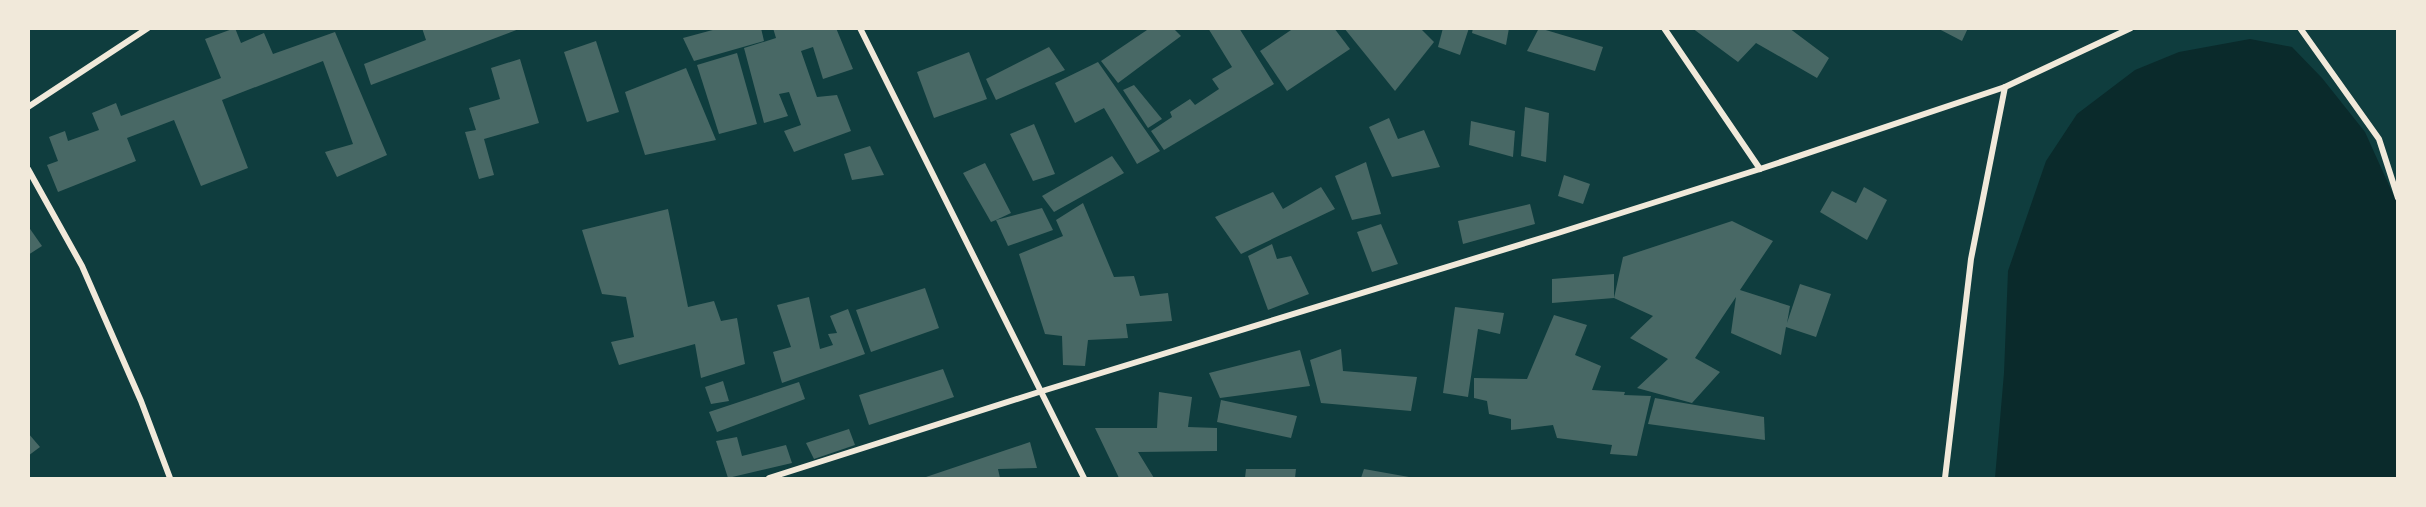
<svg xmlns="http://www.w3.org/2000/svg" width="2426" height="507" font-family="'Titillium Web',sans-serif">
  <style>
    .water { fill: #0a2a2b }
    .building { fill: #486865 }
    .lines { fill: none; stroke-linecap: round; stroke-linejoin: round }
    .minor { stroke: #f1e9da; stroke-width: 6 }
  </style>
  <rect width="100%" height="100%" fill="#0f3d3e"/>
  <!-- water -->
  <polygon class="water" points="2250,39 2292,47 2322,78 2365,132 2397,203 2397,478 1995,478 2004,373 2008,271 2046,161 2077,114 2135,70 2179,52"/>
  <!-- building -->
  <g class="building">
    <polygon points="235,28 241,43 264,33 273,54 335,32 387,155 337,177 325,152 353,144 323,61 222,100 248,168 201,186 174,120 127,138 136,161 58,192 47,165 58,161 49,137 65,131 68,141 99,130 92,113 116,103 121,116 221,78 205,39"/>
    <polygon points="422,28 519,28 519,29 371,85 364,64 426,40"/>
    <polygon points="720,28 761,28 764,41 694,61 683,38"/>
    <polygon points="773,28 836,28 853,69 823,79 813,47 801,51 817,97 837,95 851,131 794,152 784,131 801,125 789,92 779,94 788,116 764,123 744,48 776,38"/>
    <polygon points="1150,28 1173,28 1181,36 1118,83 1101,61"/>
    <polygon points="1208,28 1239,28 1274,84 1164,150 1151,131 1172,117 1170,112 1190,99 1195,105 1219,89 1212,79 1232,67"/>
    <polygon points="1294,28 1334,28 1350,49 1287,91 1260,51"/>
    <polygon points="1344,28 1420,28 1434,42 1395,91"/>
    <polygon points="1443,28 1469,28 1460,55 1438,47"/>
    <polygon points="1473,28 1509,28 1506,45 1472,33"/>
    <polygon points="1539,28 1603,47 1595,71 1527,51"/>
    <polygon points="1692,28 1789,28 1829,58 1817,78 1756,43 1738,62"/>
    <polygon points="1937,28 1968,28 1962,41"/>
    <polygon points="596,41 619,112 587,122 564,52"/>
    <polygon points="1049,47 1065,70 996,100 986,79"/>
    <polygon points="969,52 987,99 934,118 917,72"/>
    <polygon points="737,53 757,124 719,134 697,65"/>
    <polygon points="520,59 539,123 484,139 494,175 479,179 465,132 476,130 469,108 500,99 491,68"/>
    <polygon points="1098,62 1160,151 1137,164 1104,108 1075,123 1055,83"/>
    <polygon points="686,68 716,140 645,155 625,92"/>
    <polygon points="1134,85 1162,119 1148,128 1123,90"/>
    <polygon points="1525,107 1549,113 1546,162 1521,156"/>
    <polygon points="1389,118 1398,139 1424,130 1440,167 1392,177 1369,127"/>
    <polygon points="1471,121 1515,131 1513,157 1469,145"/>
    <polygon points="1034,124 1055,174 1033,181 1010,134"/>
    <polygon points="870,146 884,175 852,180 844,154"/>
    <polygon points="1112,156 1124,173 1054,212 1042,196"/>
    <polygon points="1366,162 1381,214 1352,220 1335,176"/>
    <polygon points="985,163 1011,213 996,220 1042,208 1053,230 1008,246 996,220 991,222 963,173"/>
    <polygon points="1564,175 1590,184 1583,204 1558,196"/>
    <polygon points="1321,187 1335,209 1241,254 1215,217 1273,192 1283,209"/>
    <polygon points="1864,187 1887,200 1867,240 1820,212 1832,191 1856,203"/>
    <polygon points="1083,203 1114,277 1134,276 1140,296 1168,293 1172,321 1126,324 1128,338 1088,340 1085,366 1063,365 1062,336 1045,334 1019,254 1063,236 1056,220"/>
    <polygon points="1530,204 1535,224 1463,244 1458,221"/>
    <polygon points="668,209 688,307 714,301 721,321 737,318 745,364 701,378 695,344 619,365 611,342 634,337 626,297 602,294 582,230"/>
    <polygon points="1732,221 1773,241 1740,290 1790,306 1787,323 1800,284 1831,294 1816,337 1786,327 1781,355 1731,333 1736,297 1695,358 1720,372 1692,403 1637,388 1668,359 1630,338 1653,316 1614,298 1623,257"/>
    <polygon points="1381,224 1398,264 1372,272 1357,232"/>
    <polygon points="28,226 42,246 28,255"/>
    <polygon points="1272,244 1277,259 1291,256 1309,294 1268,310 1248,256"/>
    <polygon points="1614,274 1614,298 1552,303 1552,279"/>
    <polygon points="925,288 939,328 871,352 856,310"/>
    <polygon points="809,297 820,349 833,345 828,334 837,333 830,316 848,309 865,354 782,383 773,352 791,347 777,305"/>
    <polygon points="1455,307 1504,313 1500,334 1478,329 1468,397 1443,393"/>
    <polygon points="1554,315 1587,325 1575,355 1601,366 1592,390 1625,392 1624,395 1651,396 1637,456 1610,454 1612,445 1557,438 1553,425 1511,430 1511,419 1489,414 1487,401 1474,398 1474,378 1527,379"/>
    <polygon points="1341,349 1343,371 1417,377 1411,411 1321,403 1310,360"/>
    <polygon points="1300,350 1310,386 1220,398 1209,373"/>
    <polygon points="943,369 954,397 869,425 859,395"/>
    <polygon points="723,381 729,401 711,404 705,387"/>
    <polygon points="799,382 805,399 717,432 709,412"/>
    <polygon points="1159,392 1192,397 1188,427 1217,428 1217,451 1138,452 1154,478 1119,478 1095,428 1157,428"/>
    <polygon points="1655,398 1764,417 1765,440 1648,424"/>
    <polygon points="1221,400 1297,416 1291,438 1217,422"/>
    <polygon points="849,429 855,445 814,459 806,443"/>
    <polygon points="28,433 40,447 28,456"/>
    <polygon points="737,437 742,456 786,445 792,463 728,478 716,441"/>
    <polygon points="1030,442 1037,468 998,469 1000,478 923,478"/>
    <polygon points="1246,469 1296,469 1295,478 1245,478"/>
    <polygon points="1364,469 1409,477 1409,478 1361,478"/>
  </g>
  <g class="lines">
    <!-- minor -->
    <g class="minor">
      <polyline points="860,28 1084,478"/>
      <polyline points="1664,28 1760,169"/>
      <polyline points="2300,28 2379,139 2398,198"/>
      <polyline points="28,107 148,28"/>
      <polyline points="28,169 82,266 141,401 170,478"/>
      <polyline points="769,478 1039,392 1558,233 1760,169 2005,87 2131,28"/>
      <polyline points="1945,478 1971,259 2005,87"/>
    </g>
  </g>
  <!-- border -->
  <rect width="2426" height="507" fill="none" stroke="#f1e9da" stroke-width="60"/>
</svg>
